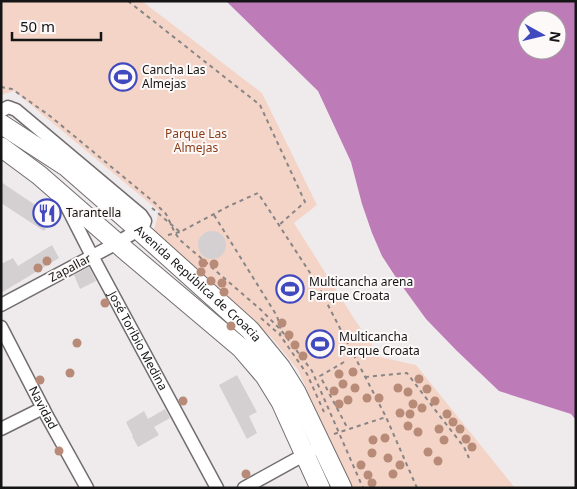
<svg xmlns="http://www.w3.org/2000/svg" width="577" height="489" font-family="'Noto Sans',sans-serif">
  <style>
    .green { fill: #f4d4c7 }
    .water { fill: #bd7bb8; fill-rule: evenodd }
    .building { fill: #d4d0d2 }
    .lines { fill: none; stroke-linecap: round; stroke-linejoin: round }
    .minor-casing { stroke: #726e6f; stroke-width: 15 }
    .highway-casing { stroke: #726e6f; stroke-width: 21 }
    .path { stroke: #888586; stroke-width: 2; stroke-dasharray: 4 4; stroke-linecap: butt }
    .minor { stroke: #fff; stroke-width: 12 }
    .highway { stroke: #fff; stroke-width: 19 }
    .tree { fill: #b88b78 }
    .labels { text-anchor: middle; stroke-width: 4; stroke-linejoin: round; paint-order: stroke }
    .poi-label { font-size: 12px; fill: #161515; stroke: #fdf9f9; text-anchor: start }
    .park-label { font-size: 12px; fill: #8b3d19; stroke: #fdf9f9 }
    .street-label { font-size: 12px; fill: #161515; stroke: #fdf9f9 }
  </style>
  <rect width="100%" height="100%" fill="#efebec"/>
  <!-- green -->
  <g class="green">
    <polygon points="1,1 142,1 262,93 317,205 294,223 355,320 380,357 416,365 515,488 351,488 298,370 272,338 153,234 159,211 14,91 1,95"/>
    <polygon points="1,134 28,152 101,216 98,220 1,141"/>
  </g>
  <!-- water -->
  <path class="water" d="M 226,1 L 576,1 L 576,420 L 571,414 L 499,391 L 457,351 L 426,319 L 397,279 L 382,256 L 372,233 L 362,204 L 351,162 L 318,91 ZM 527,20 L 557,20 L 557,50 L 527,50 Z"/>
  <!-- building -->
  <g class="building">
    <polygon points="1,182 53,217 44,231 1,203"/>
    <circle cx="212" cy="245" r="14"/>
    <polygon points="52,245 59,258 1,293 1,264 13,258 18,266"/>
    <polygon points="89,267 96,281 80,289 74,275"/>
    <polygon points="237,375 257,412 249,416 257,433 247,439 219,385"/>
    <polygon points="165,409 170,418 154,427 159,435 138,447 132,436 133,436 126,422 144,411 148,419"/>
  </g>
  <g class="lines">
    <!-- minor casing -->
    <g class="minor-casing">
      <g id="minor">
        <polyline points="1,111 8,107 16,110 141,215 145,221 144,224 138,230 117,243 1,305"/>
        <path id="s1" d="M 64,201 L 92,256 L 217,488"/>
        <path id="s2" d="M 1,327 L 47,416 L 87,488"/>
        <polyline points="1,429 43,408"/>
        <polyline points="244,488 311,451"/>
      </g>
    </g>
    <!-- highway casing -->
    <g class="highway-casing">
      <g id="highway">
        <path id="s3" d="M 1,124 L 67,167 L 131,223 L 250,330 L 281,368 L 296,392 L 342,488"/>
        <polyline points="1,147 39,175 125,250 241,348 265,376 281,402 320,488"/>
      </g>
    </g>
    <!-- path -->
    <g class="path">
      <polyline points="128,1 260,105 305,202 279,225"/>
      <polyline points="1,87 12,89 50,116 155,203 166,214 175,233 180,240 260,309 281,330 312,371 363,488"/>
      <polyline points="152,208 180,232 229,206 258,193 316,282 386,417 417,488"/>
      <polyline points="214,215 277,316 281,330 280,335 307,374 324,412"/>
      <polyline points="168,235 180,232"/>
      <polyline points="261,318 280,335"/>
      <polyline points="344,362 320,376 348,429"/>
      <polyline points="365,377 407,373 439,415 464,447 469,458"/>
      <polyline points="334,434 386,417"/>
    </g>
    <!-- minor -->
    <use href="#minor" class="minor"/>
    <!-- highway -->
    <use href="#highway" class="highway"/>
  </g>
  <!-- trees -->
  <g class="tree">
    <circle cx="47" cy="261" r="4.5"/>
    <circle cx="203" cy="263" r="4.5"/>
    <circle cx="214" cy="264" r="4.5"/>
    <circle cx="38" cy="268" r="4.5"/>
    <circle cx="201" cy="272" r="4.5"/>
    <circle cx="211" cy="281" r="4.5"/>
    <circle cx="222" cy="283" r="4.5"/>
    <circle cx="224" cy="292" r="4.5"/>
    <circle cx="105" cy="303" r="4.5"/>
    <circle cx="282" cy="323" r="4.5"/>
    <circle cx="231" cy="326" r="4.5"/>
    <circle cx="289" cy="335" r="4.5"/>
    <circle cx="77" cy="343" r="4.5"/>
    <circle cx="295" cy="345" r="4.5"/>
    <circle cx="303" cy="356" r="4.5"/>
    <circle cx="353" cy="372" r="4.5"/>
    <circle cx="70" cy="373" r="4.5"/>
    <circle cx="339" cy="374" r="4.5"/>
    <circle cx="419" cy="379" r="4.5"/>
    <circle cx="40" cy="380" r="4.5"/>
    <circle cx="343" cy="384" r="4.5"/>
    <circle cx="355" cy="388" r="4.5"/>
    <circle cx="398" cy="388" r="4.5"/>
    <circle cx="427" cy="389" r="4.5"/>
    <circle cx="334" cy="391" r="4.5"/>
    <circle cx="408" cy="392" r="4.5"/>
    <circle cx="367" cy="398" r="4.5"/>
    <circle cx="379" cy="398" r="4.5"/>
    <circle cx="348" cy="400" r="4.5"/>
    <circle cx="183" cy="401" r="4.5"/>
    <circle cx="435" cy="401" r="4.5"/>
    <circle cx="339" cy="404" r="4.5"/>
    <circle cx="413" cy="404" r="4.5"/>
    <circle cx="422" cy="408" r="4.5"/>
    <circle cx="400" cy="413" r="4.5"/>
    <circle cx="410" cy="414" r="4.5"/>
    <circle cx="447" cy="414" r="4.5"/>
    <circle cx="453" cy="422" r="4.5"/>
    <circle cx="408" cy="426" r="4.5"/>
    <circle cx="439" cy="429" r="4.5"/>
    <circle cx="460" cy="429" r="4.5"/>
    <circle cx="418" cy="432" r="4.5"/>
    <circle cx="385" cy="438" r="4.5"/>
    <circle cx="466" cy="439" r="4.5"/>
    <circle cx="373" cy="440" r="4.5"/>
    <circle cx="444" cy="440" r="4.5"/>
    <circle cx="472" cy="447" r="4.5"/>
    <circle cx="59" cy="451" r="4.5"/>
    <circle cx="428" cy="452" r="4.5"/>
    <circle cx="372" cy="453" r="4.5"/>
    <circle cx="388" cy="458" r="4.5"/>
    <circle cx="438" cy="461" r="4.5"/>
    <circle cx="361" cy="465" r="4.5"/>
    <circle cx="400" cy="465" r="4.5"/>
    <circle cx="246" cy="474" r="4.5"/>
    <circle cx="393" cy="474" r="4.5"/>
    <circle cx="368" cy="475" r="4.5"/>
    <circle cx="372" cy="483" r="4.5"/>
  </g>
  <!-- icons -->
  <defs>
    <g id="stadium-ring" transform="scale(1.4375)"><circle r="9.5" fill="#fdf9f9" stroke="#404abe" stroke-width="1.5"/><path d="M0-5a6.5 5 0 1 0 0 10a6.5 5 0 1 0 0-10ZM-3.5-1.8h7v3.6h-7Z" fill="#404abe"/></g>
    <g id="restaurant-ring" transform="scale(1.4375)"><circle r="9.5" fill="#fdf9f9" stroke="#404abe" stroke-width="1.5"/><path d="M-5-6h1v4h1v-4h1v4h1v-4h1v5L-1.5 .5V6h-2V.5L-5-1ZM5-6V6H3V1.5H1.5Q1.5-4 5-6Z" fill="#404abe"/></g>
  </defs>
  <g fill-rule="evenodd">
    <use href="#stadium-ring" x="123" y="77"/>
    <use href="#restaurant-ring" x="47" y="213"/>
    <use href="#stadium-ring" x="290" y="289"/>
    <use href="#stadium-ring" x="320" y="344"/>
  </g>
  <g class="labels">
    <!-- poi labels -->
    <g class="poi-label">
      <text x="142" y="74">Cancha Las<tspan x="142" dy="14">Almejas</tspan></text>
      <text x="66" y="217">Tarantella</text>
      <text x="309" y="286">Multicancha arena<tspan x="309" dy="14">Parque Croata</tspan></text>
      <text x="339" y="341">Multicancha<tspan x="339" dy="14">Parque Croata</tspan></text>
    </g>
    <!-- park labels -->
    <g class="park-label">
      <text x="196" y="138">Parque Las<tspan x="196" dy="14">Almejas</tspan></text>
    </g>
    <!-- street labels -->
    <g class="street-label">
      <text transform="translate(70 268) rotate(-28)" y="4">Zapallar</text>
      <text dy="4" stroke="none"><textPath href="#s3" startOffset="254">Avenida República de Croacia</textPath></text>
      <text dy="4" stroke="none"><textPath href="#s1" startOffset="158">José Toribio Medina</textPath></text>
      <text dy="4" stroke="none"><textPath href="#s2" startOffset="91">Navidad</textPath></text>
    </g>
  </g>
  <!-- border -->
  <rect width="577" height="489" fill="none" stroke="#161515" stroke-width="5"/>
  <!-- north arrow -->
  <g transform="translate(542 35) rotate(98)"><circle r="24" fill="#fdf9f9" stroke="#a19e9e"/>
  <path d="M0-4L9 19L0 12L-9 19Z" fill="#404abe"/>
  <text y="-8" font-size="14" font-weight="bold" text-anchor="middle" fill="#161515">N</text>
  </g>
  <!-- scale -->
  <path d="M12 32v8h89v-8" fill="none" stroke="#161515" stroke-width="2.5"/>
  <text x="20" y="32" font-size="15" fill="#161515" stroke="#fdf9f9" stroke-width="4" paint-order="stroke">50 m</text>
</svg>
